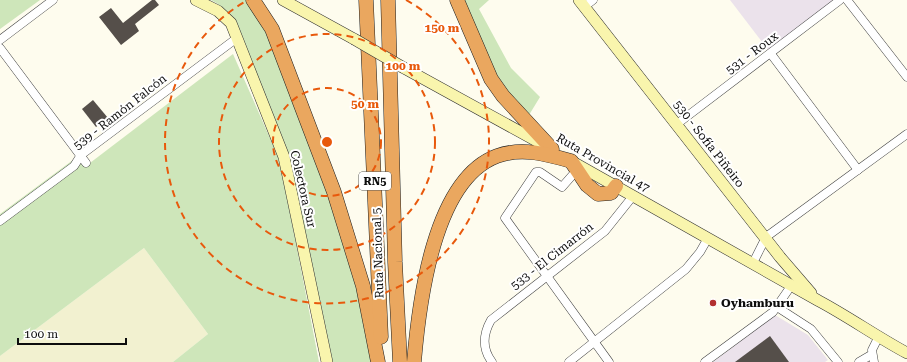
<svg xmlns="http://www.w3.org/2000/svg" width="907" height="362" font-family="'Roboto Serif',serif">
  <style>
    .industrial { fill: #ebe2eb }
    .farmland { fill: #f2f1d0 }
    .green { fill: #cee6ba }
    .building { fill: #554f4a }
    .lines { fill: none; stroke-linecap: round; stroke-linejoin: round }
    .street-casing { stroke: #404040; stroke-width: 9 }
    .secondary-casing { stroke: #2f2f2f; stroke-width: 12 }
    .highway-casing { stroke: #1e1e1e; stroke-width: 15 }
    .street { stroke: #fff; stroke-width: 8 }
    .secondary { stroke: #f9f5ad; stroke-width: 11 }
    .highway { stroke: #eaa75f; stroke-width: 14 }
    .secondary-bridge-casing { stroke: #2f2f2f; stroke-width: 12; stroke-linecap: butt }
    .secondary-bridge { stroke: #f9f5ad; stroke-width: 11 }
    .ring { fill: none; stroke: #e8590c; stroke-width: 2; stroke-dasharray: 7 5 }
    .poi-dot { fill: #b3302f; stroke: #fff; stroke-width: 1.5 }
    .labels { text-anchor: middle; stroke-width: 4; stroke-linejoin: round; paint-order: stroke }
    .shield { fill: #fff; stroke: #565656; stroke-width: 1 }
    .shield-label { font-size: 11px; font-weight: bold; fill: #0d0d0d }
    .street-label { font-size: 12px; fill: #0d0d0d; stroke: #fff }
    .poi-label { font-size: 12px; font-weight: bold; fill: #0d0d0d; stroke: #fff; text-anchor: start }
    .centre { fill: #e8590c; stroke: #fff; stroke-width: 2 }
    .ring-label { font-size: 12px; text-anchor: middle; font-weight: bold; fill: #e8590c; stroke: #fff; stroke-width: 4; stroke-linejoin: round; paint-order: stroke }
  </style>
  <rect width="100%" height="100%" fill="#fefcee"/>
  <!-- industrial -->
  <g class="industrial">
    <polygon points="730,0 836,0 769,51"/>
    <polygon points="775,315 808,335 828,360 825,362 713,362"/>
  </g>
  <!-- farmland -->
  <polygon class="farmland" points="144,248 208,334 173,362 0,362 0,356"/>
  <!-- green -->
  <g class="green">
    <polygon points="0,0 40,0 0,29"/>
    <polygon points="211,0 248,0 265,23 339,214 367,321 372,362 331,362 288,157 233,18 218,4"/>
    <polygon points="461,0 489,0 479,9 511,68 540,97 529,115 502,89"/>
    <polygon points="233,54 280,161 319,362 173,362 208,334 144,248 0,356 0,214 77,157 86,166"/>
  </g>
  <!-- building -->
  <g class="building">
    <polygon points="152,0 155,0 159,5 135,24 139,31 121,45 99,17 111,8 123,23"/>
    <polygon points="93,100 108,118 96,127 82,109"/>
    <polygon points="770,336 789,362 735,362"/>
  </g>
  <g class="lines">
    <!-- street casing -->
    <g class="street-casing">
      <g id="street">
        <polyline points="847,0 907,77"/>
        <polyline points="584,7 593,0"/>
        <polyline points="0,40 53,0"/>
        <polyline points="0,48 86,163"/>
        <polyline points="771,54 858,170"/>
        <polyline points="677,124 840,0"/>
        <polyline points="577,170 562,187 540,172 536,172 505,218 609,362"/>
        <polyline points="0,221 74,166 81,155 237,38"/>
        <polyline points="753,263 766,237 907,134"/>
        <polyline points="777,307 811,329 838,362"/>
        <path d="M 492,362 C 482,349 483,334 491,320 L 605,231 L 633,196"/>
        <polyline points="569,362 686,269 700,252 708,238"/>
        <polyline points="705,362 773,312 791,286"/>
        <polyline points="859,362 871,355"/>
        <polyline points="874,362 872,350 878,338"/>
      </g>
    </g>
    <!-- secondary casing -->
    <g class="secondary-casing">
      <g id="secondary">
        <polyline points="196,0 218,11 231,23 284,157 327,362"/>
        <polyline points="283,0 354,39"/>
        <polyline points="579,0 780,257 811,293"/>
        <polyline points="404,68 544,145"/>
        <path d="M 571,161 C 654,207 736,255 819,301 C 849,317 877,337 907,353"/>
      </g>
    </g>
    <!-- highway casing -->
    <g class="highway-casing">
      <g id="highway">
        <polyline points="253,0 272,29 334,192 363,286 378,362"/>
        <polyline points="366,0 381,337"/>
        <polyline points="388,0 395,262 400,362"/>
        <polyline points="457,0 491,79 503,96 552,149"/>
        <path d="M 414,362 C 419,303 433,180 497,156 C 522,147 546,154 571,161 L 587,185 L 598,194 L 611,193 L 616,186"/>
      </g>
    </g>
    <!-- street -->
    <use href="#street" class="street"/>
    <!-- secondary -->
    <use href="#secondary" class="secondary"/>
    <!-- highway -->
    <use href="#highway" class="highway"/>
    <!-- secondary-bridge casing -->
    <g class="secondary-bridge-casing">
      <polyline id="secondary-bridge" points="354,39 404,68"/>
    </g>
    <!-- secondary-bridge -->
    <use href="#secondary-bridge" class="secondary-bridge"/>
  </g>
  <!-- distance rings -->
  <g class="ring">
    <circle cx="327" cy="142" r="54"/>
    <circle cx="327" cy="142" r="108"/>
    <path d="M406 0A162 162 0 1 1 248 0"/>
  </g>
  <!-- markers -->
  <circle class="poi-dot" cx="713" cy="303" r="4"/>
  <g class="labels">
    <!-- shield labels -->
    <rect class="shield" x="359" y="172" width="32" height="18" rx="3"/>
    <g class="shield-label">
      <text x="375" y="185">RN5</text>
    </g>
    <!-- street labels -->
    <g class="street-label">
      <text transform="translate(752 53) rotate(-37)" y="4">531 - Roux</text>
      <text transform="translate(120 112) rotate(-38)" y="4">539 - Ramón Falcón</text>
      <text transform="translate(709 144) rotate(52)" y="4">530 - Sofía Piñeiro</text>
      <text transform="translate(603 163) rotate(30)" y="4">Ruta Provincial 47</text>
      <text transform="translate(303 189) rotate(77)" y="4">Colectora Sur</text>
      <text transform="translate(378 253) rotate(-92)" y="4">Ruta Nacional 5</text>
      <text transform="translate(552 256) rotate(-38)" y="4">533 - El Cimarrón</text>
    </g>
    <!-- poi labels -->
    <g class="poi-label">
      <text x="721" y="307">Oyhamburu</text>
    </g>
  </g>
  <circle cx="327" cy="142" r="6" class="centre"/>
  <g class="ring-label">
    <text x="442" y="32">150 m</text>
    <text x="403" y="70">100 m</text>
    <text x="365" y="108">50 m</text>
  </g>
  <!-- scale -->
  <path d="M18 338v6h108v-6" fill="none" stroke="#0d0d0d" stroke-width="2"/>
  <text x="24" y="338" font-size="12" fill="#0d0d0d" stroke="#ffffff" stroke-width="3" paint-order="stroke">100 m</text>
</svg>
